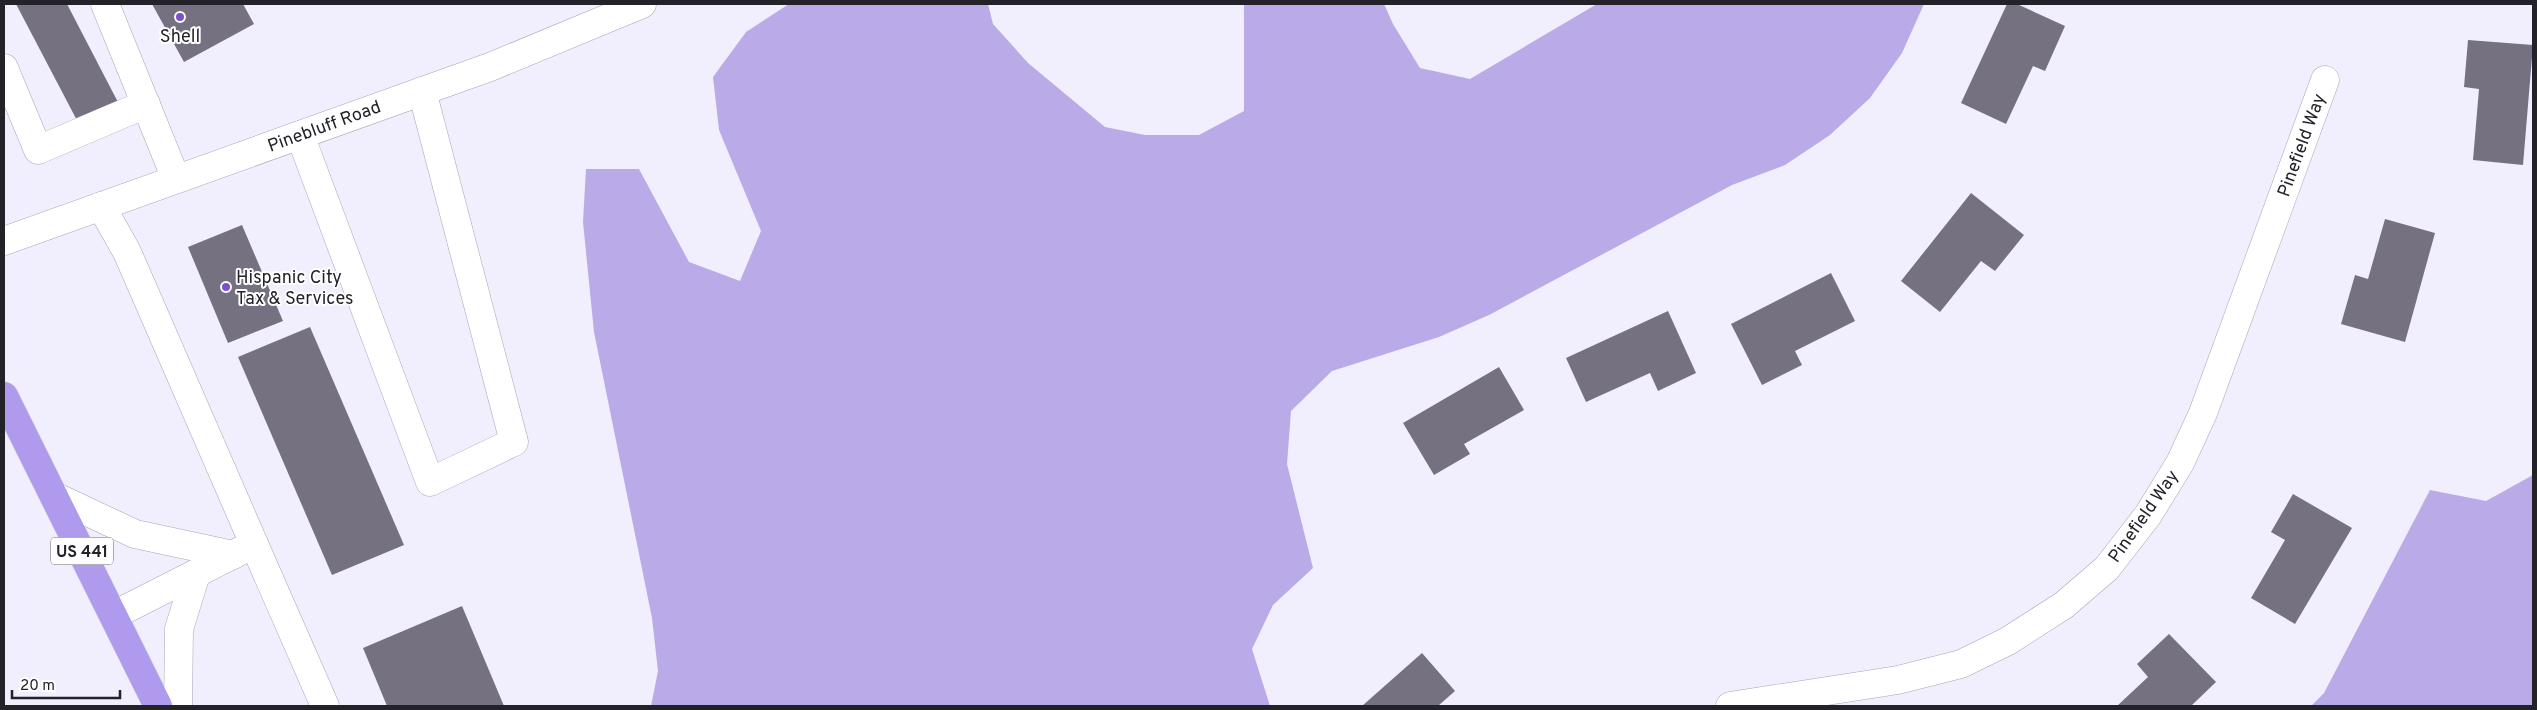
<svg xmlns="http://www.w3.org/2000/svg" width="2537" height="710" font-family="Overpass,sans-serif">
  <style>
    .forest { fill: #baabe8 }
    .building { fill: #757180 }
    .lines { fill: none; stroke-linecap: round; stroke-linejoin: round }
    .minor-casing { stroke: #a8a5b4; stroke-width: 29 }
    .highway-casing { stroke: #d3d3d4; stroke-width: 29 }
    .minor { stroke: #fff; stroke-width: 28 }
    .highway { stroke: #b09aee; stroke-width: 28 }
    .poi-dot { fill: #7a51ca; stroke: #fefefe; stroke-width: 2 }
    .labels { text-anchor: middle; stroke-width: 4; stroke-linejoin: round; paint-order: stroke }
    .shield { fill: #fefefe; stroke: #656468; stroke-width: 1 }
    .shield-label { font-size: 16px; font-weight: bold; fill: #232228 }
    .poi-label { font-size: 18px; fill: #232228; stroke: #fefefe }
    .street-label { font-size: 18px; fill: #232228; stroke: #fefefe }
  </style>
  <rect width="100%" height="100%" fill="#f1eefe"/>
  <!-- forest -->
  <g class="forest">
    <polygon points="789,4 988,4 993,24 1028,63 1105,127 1145,135 1199,135 1244,111 1244,4 1384,4 1393,24 1420,68 1470,79 1597,4 1924,4 1902,53 1870,98 1830,135 1785,165 1732,185 1489,315 1439,337 1332,371 1291,411 1287,464 1313,568 1273,605 1252,649 1270,706 651,706 658,671 652,618 594,332 583,222 586,169 639,169 689,262 740,281 761,231 719,130 713,77 746,32"/>
    <polygon points="2533,475 2533,706 2311,706 2324,693 2430,490 2486,501"/>
  </g>
  <!-- building -->
  <g class="building">
    <polygon points="16,4 67,4 121,108 81,128"/>
    <polygon points="152,4 243,4 254,24 184,62"/>
    <polygon points="2007,4 2017,4 2065,26 2045,71 2033,66 2006,124 1961,103"/>
    <polygon points="2468,40 2533,45 2523,165 2473,160 2479,89 2464,87"/>
    <polygon points="1971,193 2024,235 1995,271 1981,261 1940,312 1901,281"/>
    <polygon points="2385,219 2435,233 2405,342 2341,324 2355,275 2368,279"/>
    <polygon points="242,225 283,321 228,343 188,247"/>
    <polygon points="1831,273 1855,321 1795,351 1802,365 1762,385 1731,324"/>
    <polygon points="1668,311 1696,373 1658,391 1650,373 1586,402 1566,358"/>
    <polygon points="310,327 404,545 332,575 238,357"/>
    <polygon points="1499,367 1524,410 1464,444 1470,454 1434,475 1403,423"/>
    <polygon points="2293,494 2352,528 2295,624 2251,598 2285,540 2271,532"/>
    <polygon points="462,606 504,706 387,706 363,648"/>
    <polygon points="2169,634 2216,682 2191,706 2117,706 2148,677 2137,664"/>
    <polygon points="1422,653 1455,691 1438,706 1362,706"/>
  </g>
  <g class="lines">
    <!-- minor casing -->
    <g class="minor-casing">
      <g id="minor">
        <polyline points="105,4 176,179"/>
        <polyline points="4,68 38,150 146,104"/>
        <polyline points="300,135 430,482 514,442 422,91"/>
        <polyline points="101,206 127,252 254,544"/>
        <polyline points="4,241 490,67 642,4"/>
        <polyline points="54,496 135,534 233,555"/>
        <polyline points="114,615 254,544 325,706"/>
        <polyline points="178,706 179,629 196,574"/>
        <polyline points="1730,706 1898,680 1961,664 2008,641 2064,605 2107,568 2148,515 2180,463 2203,413 2325,80"/>
      </g>
    </g>
    <!-- highway casing -->
    <g class="highway-casing">
      <polyline id="highway" points="4,396 158,706"/>
    </g>
    <!-- minor -->
    <use href="#minor" class="minor"/>
    <!-- highway -->
    <use href="#highway" class="highway"/>
  </g>
  <!-- markers -->
  <g class="poi-dot">
    <circle cx="180" cy="17" r="5"/>
    <circle cx="226" cy="287" r="5"/>
  </g>
  <g class="labels">
    <!-- shield labels -->
    <rect class="shield" x="51" y="537.5" width="62" height="27" rx="4"/>
    <g class="shield-label">
      <text x="82" y="557">US 441</text>
    </g>
    <!-- poi labels -->
    <g class="poi-label">
      <text x="180" y="42">Shell</text>
      <text x="236" y="283" text-anchor="start">Hispanic City<tspan x="236" dy="21">Tax &amp; Services</tspan></text>
    </g>
    <!-- street labels -->
    <g class="street-label">
      <text transform="translate(324 126) rotate(-20)" y="6">Pinebluff Road</text>
      <text transform="translate(2301 145) rotate(-70)" y="6">Pinefield Way</text>
      <text transform="translate(2143 516) rotate(-55)" y="6">Pinefield Way</text>
    </g>
  </g>
  <!-- border -->
  <rect width="2537" height="710" fill="none" stroke="#232228" stroke-width="10"/>
  <!-- scale -->
  <path d="M12 690v8h108v-8" fill="none" stroke="#232228" stroke-width="2.5"/>
  <text x="20" y="690" font-size="15" fill="#232228" stroke="#fefefe" stroke-width="4" paint-order="stroke">20 m</text>
</svg>
